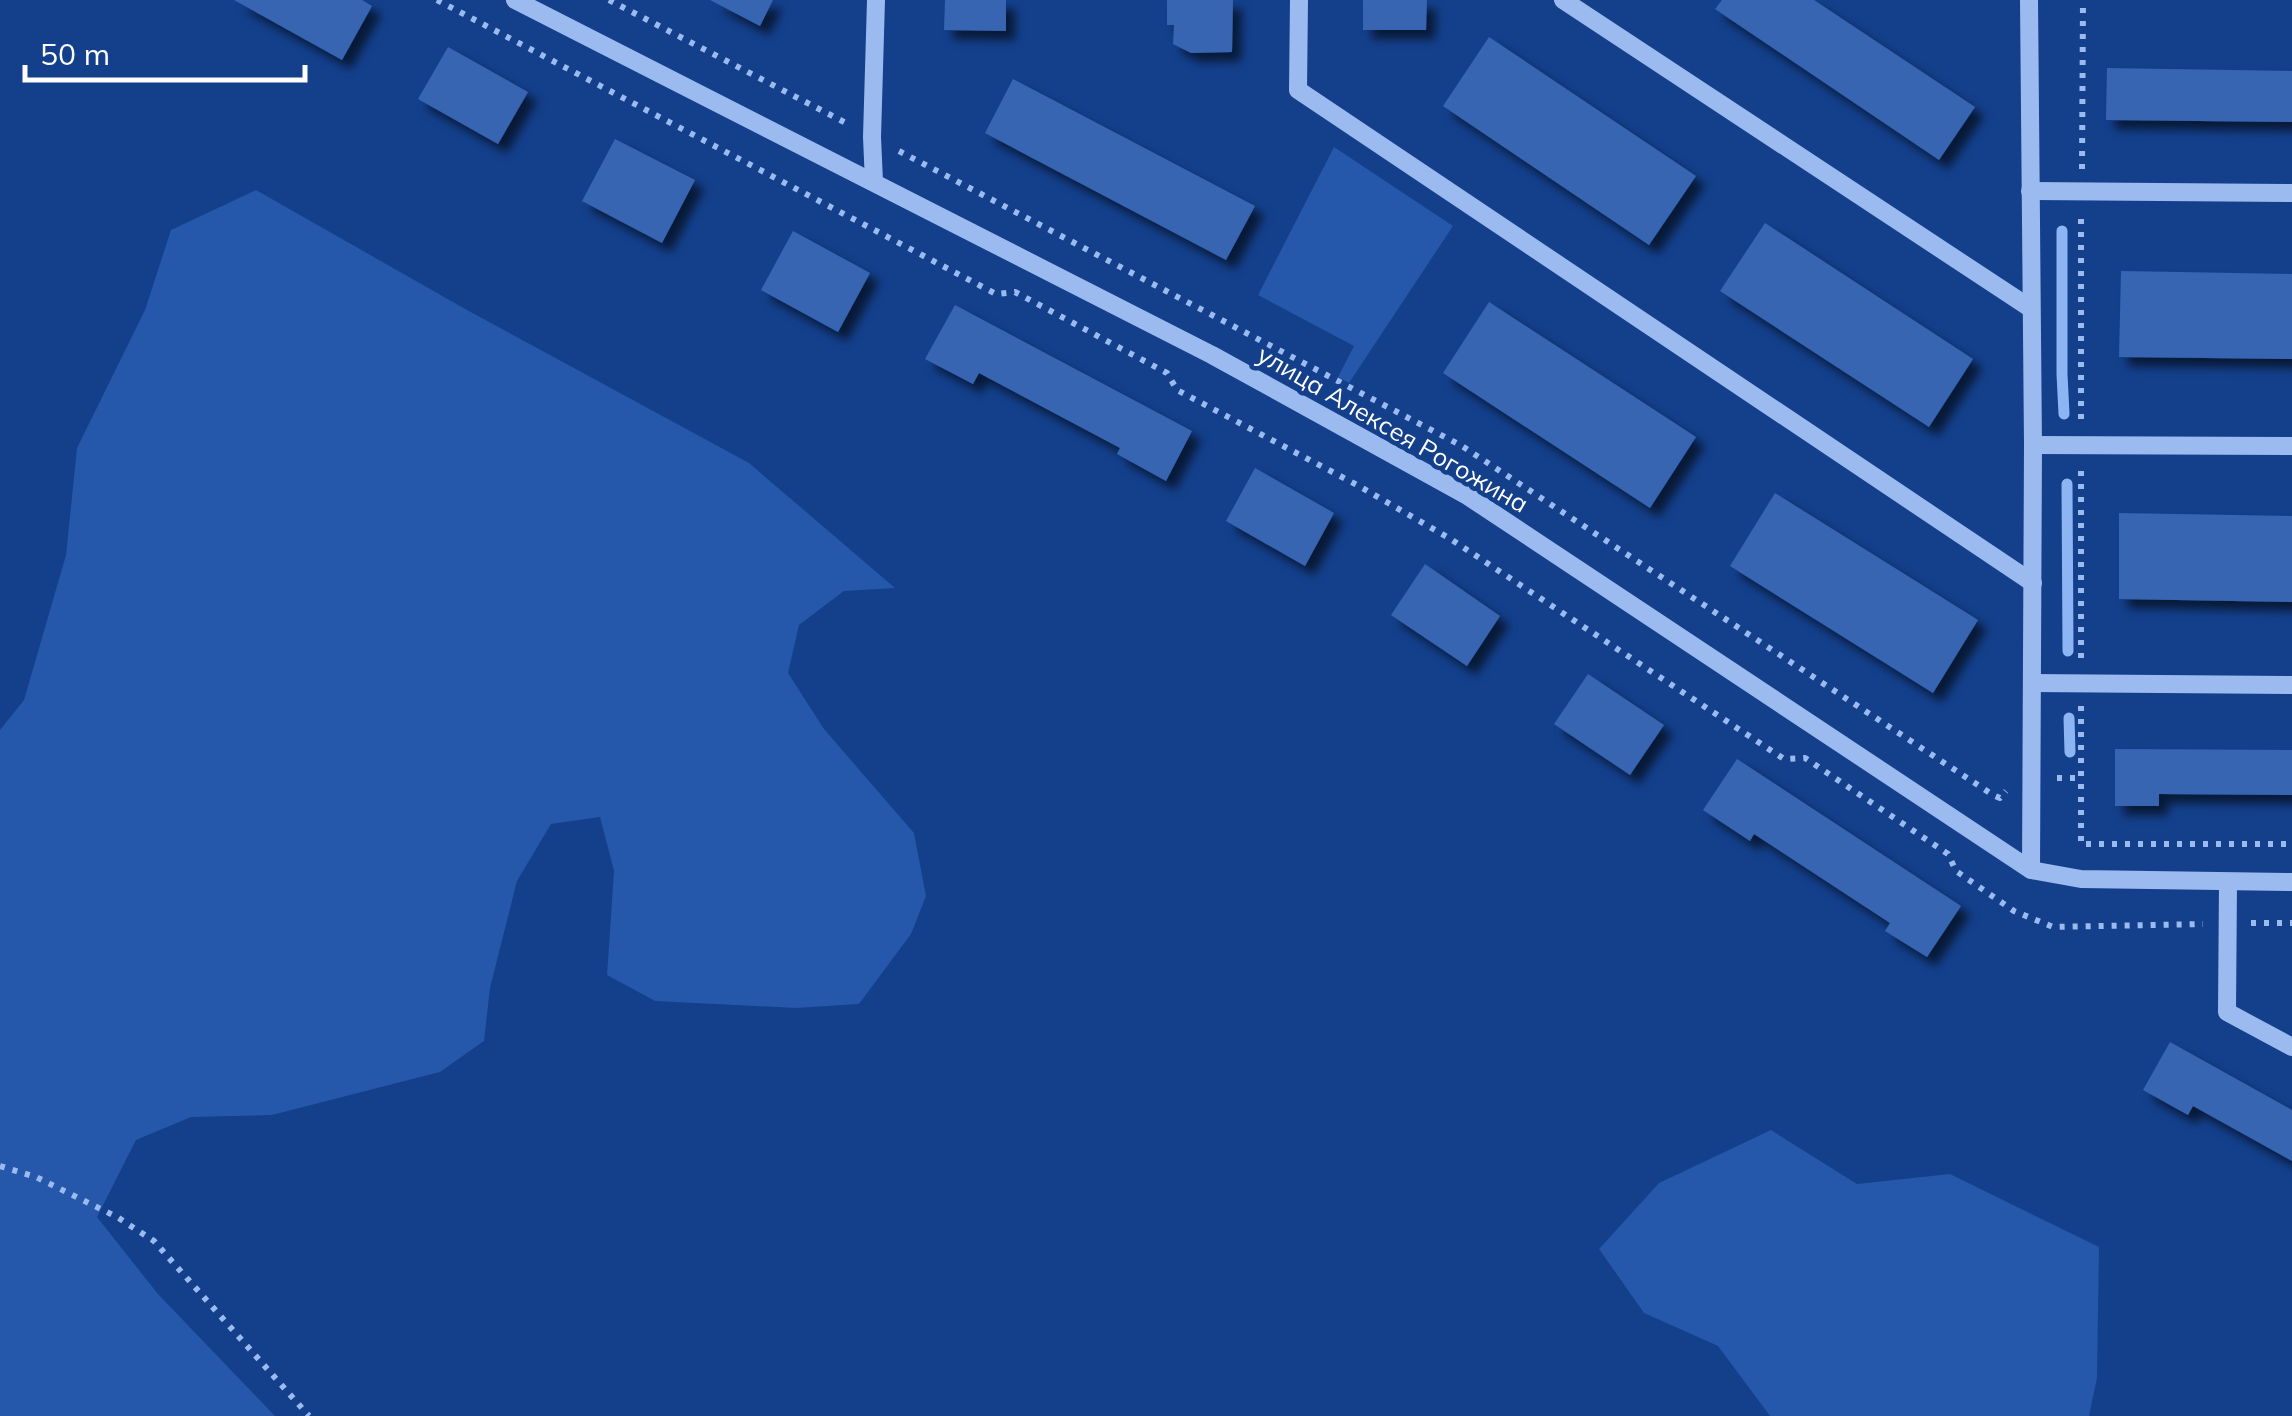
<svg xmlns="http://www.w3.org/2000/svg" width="2292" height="1416" font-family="Mulish,sans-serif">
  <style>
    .green { fill: #2557aa }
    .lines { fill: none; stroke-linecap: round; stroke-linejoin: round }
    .stream { stroke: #8db5f3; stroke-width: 11 }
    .building { fill: #3765b2; filter: url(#shadow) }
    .path { stroke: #9bbbf0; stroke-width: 6; stroke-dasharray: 5 8; stroke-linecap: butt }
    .minor { stroke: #9bbbf0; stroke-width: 18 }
    .labels { text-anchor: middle; stroke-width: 9; stroke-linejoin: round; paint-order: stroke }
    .street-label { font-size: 25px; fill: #fff; stroke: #133f8b }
  </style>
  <defs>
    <filter id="shadow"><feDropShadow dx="9" dy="9" stdDeviation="5" flood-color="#0009"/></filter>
  </defs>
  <rect width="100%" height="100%" fill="#133f8b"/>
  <!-- green -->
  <g class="green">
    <polygon points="1334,147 1453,226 1349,383 1338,377 1354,346 1258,295"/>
    <polygon points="256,190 467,310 749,463 895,588 844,591 799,625 788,673 824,729 914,833 926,896 911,934 859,1004 796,1008 655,1001 607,975 614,871 600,817 551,824 517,881 490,988 484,1041 440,1072 272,1115 191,1117 136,1140 97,1217 158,1294 275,1416 0,1416 0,730 24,700 66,555 77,448 145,310 171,230"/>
    <polygon points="1771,1130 1857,1184 1950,1174 2099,1247 2097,1378 2089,1416 1770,1416 1718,1346 1644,1313 1599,1249 1659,1183"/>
  </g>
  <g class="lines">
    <!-- stream -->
    <g class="stream">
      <polyline points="2062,231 2062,374 2064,414"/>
      <polyline points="2067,484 2068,651"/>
      <polyline points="2069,718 2070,752"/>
    </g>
  </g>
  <!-- building -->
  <g class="building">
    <polygon points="234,0 362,0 372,6 342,60"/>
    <polygon points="710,0 773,0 760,26"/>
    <polygon points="945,0 1006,0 1006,31 944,30"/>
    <polygon points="1167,0 1233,0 1232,52 1191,53 1173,44 1174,25 1167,25"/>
    <polygon points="1363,0 1427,0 1426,30 1363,30"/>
    <polygon points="1722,0 1814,0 1975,107 1939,160 1715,9"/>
    <polygon points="1489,37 1696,176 1649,245 1443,106"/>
    <polygon points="448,47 528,92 498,144 418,99"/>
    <polygon points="2107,68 2292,71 2292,122 2106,120"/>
    <polygon points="1013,79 1255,206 1226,260 985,133"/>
    <polygon points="615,139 695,180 662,243 582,201"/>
    <polygon points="1765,223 1973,359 1929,427 1720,291"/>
    <polygon points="793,231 870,273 838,332 761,290"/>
    <polygon points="2121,271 2292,274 2292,359 2119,357"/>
    <polygon points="1489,302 1696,437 1650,508 1443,373"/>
    <polygon points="955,305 1192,431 1166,481 1117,454 1120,448 979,373 973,384 925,359"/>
    <polygon points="1255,468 1334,513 1305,566 1226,521"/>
    <polygon points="1775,493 1978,620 1933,693 1730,566"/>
    <polygon points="2119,513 2292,516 2292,602 2119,599"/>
    <polygon points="1425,564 1500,616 1467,666 1391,615"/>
    <polygon points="1588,674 1664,725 1630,775 1554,724"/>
    <polygon points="2115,749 2292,750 2292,795 2159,794 2159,806 2115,806"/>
    <polygon points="1737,759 1961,906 1927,957 1885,931 1890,923 1754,834 1750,841 1703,810"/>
    <polygon points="2170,1042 2292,1110 2292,1161 2193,1106 2188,1115 2143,1090"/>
  </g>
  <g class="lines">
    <!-- path -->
    <g class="path">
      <polyline points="437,0 996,294 1015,292 1167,373 1177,390 1359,486 1449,538 1784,759 1805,758 1948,854 1956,871 2014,911 2053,927 2203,924"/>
      <polyline points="609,0 848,124"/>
      <polyline points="899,151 1462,446 1993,795 2000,798 2006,791"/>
      <polyline points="2082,169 2083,0"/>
      <polyline points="2081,419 2081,216"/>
      <polyline points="2081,471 2081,659"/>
      <polyline points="2081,706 2081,844 2292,844"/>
      <polyline points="2057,778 2081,778"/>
      <polyline points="2251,923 2292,923"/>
      <polyline points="0,1166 36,1177 117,1217 154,1241 309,1416"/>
    </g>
    <!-- minor -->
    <g class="minor">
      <polyline points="515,0 1212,355 1466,495 2031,870 2081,879 2292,882"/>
      <polyline points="1299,0 1298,90 2033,583"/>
      <polyline points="1563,0 2030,308"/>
      <polyline points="2029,0 2033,445 2031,870"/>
      <polyline points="874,182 872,137 876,0"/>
      <polyline points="2030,191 2292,193"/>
      <polyline points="2033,445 2292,446"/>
      <polyline points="2032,683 2292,685"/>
      <polyline points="2228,882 2227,1012 2292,1047"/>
    </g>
  </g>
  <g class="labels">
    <!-- street labels -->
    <g class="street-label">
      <text transform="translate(1393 429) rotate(30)" y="9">улица Алексея Рогожина</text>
    </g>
  </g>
  <!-- scale -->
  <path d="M25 65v15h280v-15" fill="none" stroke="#ffffff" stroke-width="5"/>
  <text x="40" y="65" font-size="30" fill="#ffffff" stroke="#133f8b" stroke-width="8" paint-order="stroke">50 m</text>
</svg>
